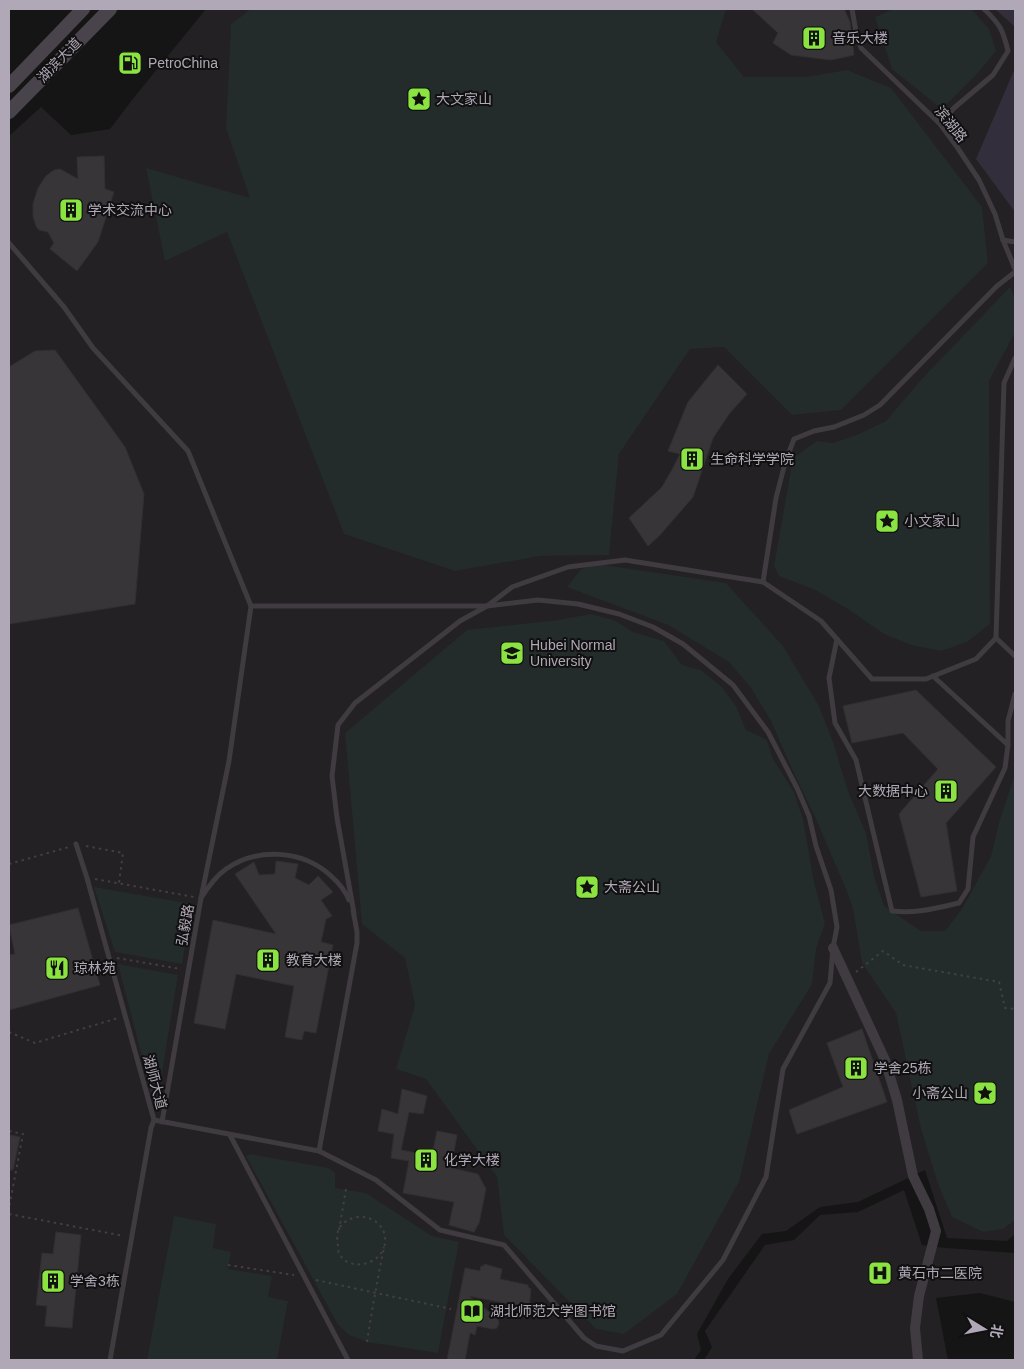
<svg xmlns="http://www.w3.org/2000/svg" width="1024" height="1369" font-family="Arial,'Noto Sans SC',sans-serif">
  <style>
    .built { fill: #232123 }
    .green { fill: #232b2b }
    .water { fill: #322e3b }
    .building { fill: #373538; stroke: #322f32 }
    .lines { fill: none; stroke-linecap: round; stroke-linejoin: round }
    .path { stroke: #423e44; stroke-width: 2; stroke-dasharray: 2.5 4; stroke-linecap: butt }
    .service { stroke: #3f3b40; stroke-width: 5 }
    .minor { stroke: #3f3b40; stroke-width: 10 }
    .secondary { stroke: #49444b; stroke-width: 14 }
    .labels { text-anchor: middle; stroke-width: 4; stroke-linejoin: round; paint-order: stroke }
    .poi-label { font-size: 14px; fill: #b0a8b6; stroke: #111011; text-anchor: start }
    .street-label { font-size: 14px; fill: #b0a8b6; stroke: #111011 }
  </style>
  <rect width="100%" height="100%" fill="#161516"/>
  <!-- built -->
  <g class="built">
    <polygon points="206,9 1015,9 1015,1234 1007,1241 947,1238 925,1170 858,1202 820,1207 786,1231 762,1234 728,1279 697,1334 701,1350 694,1360 9,1360 9,136 41,107 71,135 110,129 132,100"/>
    <polygon points="904,1190 922,1245 946,1248 1015,1253 1015,1302 980,1293 936,1298 948,1360 704,1360 712,1347 705,1331 765,1245 794,1240 820,1215 858,1212"/>
  </g>
  <!-- green -->
  <g class="green">
    <polygon points="251,9 726,9 716,42 744,77 806,77 847,70 891,88 982,207 988,263 841,410 792,415 724,347 690,349 619,454 609,555 540,556 455,571 344,534 227,232 165,261 146,168 250,198 226,128 231,24"/>
    <polygon points="894,9 971,9 989,29 996,51 976,75 942,109 892,69 875,17"/>
    <polygon points="1010,287 1015,299 1015,332 989,381 990,624 967,642 941,651 911,645 884,634 848,609 815,590 779,576 774,566 793,458 817,441 833,443 859,434 886,421 920,381"/>
    <polygon points="597,564 726,583 783,646 819,706 833,742 848,791 866,833 874,876 884,906 921,931 945,931 962,909 991,856 1000,819 1013,780 1015,776 1015,1220 1003,1229 983,1232 952,1217 938,1184 921,1129 896,1013 862,963 853,909 848,894 816,819 792,769 771,721 751,688 729,662 668,625 567,587 581,569"/>
    <polygon points="591,614 614,620 633,632 664,641 682,665 701,670 722,687 736,706 746,730 767,740 773,759 794,792 803,819 814,882 825,923 816,949 812,984 769,1054 739,1182 677,1294 624,1334 596,1329 504,1235 497,1177 426,1079 396,1069 415,1005 405,958 362,924 345,733 467,630 558,620"/>
    <polygon points="94,887 192,904 182,964 115,952"/>
    <polygon points="118,964 178,975 157,1103 153,1099"/>
    <polygon points="250,1154 329,1168 335,1173 335,1188 366,1193 432,1236 459,1242 438,1353 367,1342 349,1335 338,1325 247,1158 246,1156"/>
    <polygon points="174,1216 216,1224 213,1248 231,1252 228,1269 272,1276 268,1297 288,1301 277,1360 147,1360"/>
  </g>
  <!-- water -->
  <g class="water">
    <polygon points="995,9 1015,9 1015,27"/>
    <polygon points="1015,68 1015,212 976,159"/>
  </g>
  <!-- building -->
  <g class="building">
    <polygon points="752,9 844,9 850,22 854,55 831,60 791,55 773,43 778,33"/>
    <polygon points="104,156 105,189 114,192 98,242 77,271 50,249 54,243 48,232 39,230 36,226 33,216 33,204 38,188 46,176 54,170 60,169 78,179 77,157"/>
    <polygon points="55,350 125,447 144,494 135,604 9,624 9,367 35,351"/>
    <polygon points="718,365 747,394 729,414 713,438 693,497 660,535 648,546 629,518 662,487 673,468 680,454 668,451 688,402"/>
    <polygon points="916,690 996,767 946,823 957,891 921,897 899,814 938,769 903,733 852,743 843,706"/>
    <polygon points="276,861 298,864 295,878 309,885 318,876 333,892 321,900 332,916 326,919 321,942 333,945 316,1033 304,1031 302,1040 285,1037 294,986 236,974 225,1029 194,1023 213,920 276,934 235,874 254,862 259,875 275,874"/>
    <polygon points="78,908 100,985 9,1010 9,955 15,954 9,925"/>
    <polygon points="862,1029 887,1102 797,1134 789,1110 843,1087 827,1043"/>
    <polygon points="402,1089 427,1096 423,1114 409,1112 401,1150 432,1156 437,1131 457,1135 451,1168 478,1174 486,1189 479,1223 474,1232 449,1225 454,1202 403,1193 409,1161 391,1158 394,1134 378,1131 382,1109 398,1114"/>
    <polygon points="9,1135 20,1137 13,1170 9,1170"/>
    <polygon points="56,1232 81,1235 72,1328 45,1326 47,1306 36,1305 42,1253 53,1254"/>
    <polygon points="484,1264 502,1269 500,1279 528,1285 528,1287 531,1289 529,1308 469,1296 498,1319 499,1323 497,1328 493,1329 477,1326 475,1335 470,1333 465,1360 447,1360 465,1268 480,1271 481,1266 484,1266"/>
  </g>
  <g class="lines">
    <!-- path -->
    <g class="path">
      <polyline points="86,846 123,853 119,883"/>
      <polyline points="9,864 69,847"/>
      <polyline points="95,879 194,897"/>
      <polyline points="117,958 181,969"/>
      <polyline points="856,972 883,951 903,965 999,982 1005,1008 1015,1009"/>
      <polyline points="9,1032 35,1043 118,1018"/>
      <polyline points="9,1131 23,1134 9,1208"/>
      <polyline points="9,1214 124,1236"/>
      <polyline points="339,1230 346,1189"/>
      <polyline points="228,1265 294,1275"/>
      <polyline points="316,1280 451,1309"/>
      <path d="M 367,1342 C 371,1315 376,1289 381,1262 C 382,1255 386,1244 385,1236 C 380,1212 346,1211 338,1231 C 337,1235 337,1241 338,1246 C 338,1248 338,1251 339,1253 C 345,1267 365,1267 375,1259 C 380,1256 382,1252 384,1247"/>
    </g>
    <!-- service -->
    <g class="service">
      <polyline points="852,9 856,32 861,48 940,124 957,147 979,180 995,214 1003,240 1015,269"/>
      <path d="M 940,124 L 954,108 L 993,75 L 1008,51 C 1003,30 1000,24 984,9"/>
      <polyline points="1003,240 1015,242"/>
      <polyline points="9,243 64,307 93,348 188,451 251,606 229,761 201,898"/>
      <polyline points="763,582 776,498 785,463 794,439 814,431 834,427 864,415 880,405 997,286 1015,272"/>
      <polyline points="996,638 1015,656"/>
      <path d="M 837,639 L 829,678 L 835,723 L 856,760 L 892,911 C 915,914 937,908 959,903 L 968,889 L 973,837 L 1005,768 L 1008,745 L 1008,721 L 1015,694"/>
      <polyline points="933,676 1008,745"/>
      <polyline points="76,844 87,878 154,1120 151,1128 110,1360"/>
      <polyline points="354,913 337,818 332,776 338,725 355,703 460,621 487,606 512,587 568,567 625,560 763,582 821,621 872,679 926,679 976,659 996,638 1004,383 1015,358"/>
      <polyline points="154,1120 319,1151 376,1180 440,1230 504,1245 584,1338 596,1346 623,1351 661,1335 723,1260 766,1177 783,1069 830,983 833,948 837,927 831,890 816,846 809,816 797,788 768,732 733,685 683,644 653,627 619,614 578,604 538,600 487,606 251,606"/>
      <path d="M 162,1122 L 201,898 C 208,887 216,876 226,869 C 258,847 302,850 330,875 C 338,882 345,890 349,900"/>
      <polyline points="230,1135 348,1360"/>
      <polyline points="319,1151 357,943 357,932 353,910"/>
    </g>
    <!-- minor -->
    <polyline class="minor" points="833,948 885,1060 897,1100 913,1176 929,1209 936,1231 919,1296 915,1328 918,1360"/>
    <!-- secondary -->
    <g class="secondary">
      <polyline points="9,86 83,9"/>
      <polyline points="9,112 110,9"/>
    </g>
  </g>
  <!-- icons -->
  <defs>
    <g id="building-square" transform="scale(1.25)"><rect x="-9" y="-9" width="18" height="18" rx="4" fill="#8ae340" stroke="#111011"/><path d="M-4-6H4V6H1V3H-1V6H-4ZM-2.5-4.3h1.7v1.8h-1.7ZM.8-4.3h1.7v1.8H.8ZM-2.5-1h1.7V.8h-1.7ZM.8-1h1.7V.8H.8Z" fill="#111"/></g>
    <g id="fuel-square" transform="scale(1.25)"><rect x="-9" y="-9" width="18" height="18" rx="4" fill="#8ae340" stroke="#111011"/><path d="M-5.5-6h7V0h2V4h1.3V-2.5L3-4.5l.8-.8L6-3V5H2.5V1h-1V6h-7ZM-4.2-4.7v3.2H.2V-4.7Z" fill="#111"/></g>
    <g id="sight-square" transform="scale(1.25)"><rect x="-9" y="-9" width="18" height="18" rx="4" fill="#8ae340" stroke="#111011"/><path d="M0-6L1.8-2.2L6-1.7L2.9 1.2L3.7 5.4L0 3.3L-3.7 5.4L-2.9 1.2L-6-1.7L-1.8-2.2Z" fill="#111"/></g>
    <g id="university-square" transform="scale(1.25)"><rect x="-9" y="-9" width="18" height="18" rx="4" fill="#8ae340" stroke="#111011"/><path d="M0-5L7-2L0 1L-7-2ZM-4 1L0 2.5L4 1V4Q0 6-4 4Z" fill="#111"/></g>
    <g id="restaurant-square" transform="scale(1.25)"><rect x="-9" y="-9" width="18" height="18" rx="4" fill="#8ae340" stroke="#111011"/><path d="M-5-6h1v4h1v-4h1v4h1v-4h1v5L-1.5 .5V6h-2V.5L-5-1ZM5-6V6H3V1.5H1.5Q1.5-4 5-6Z" fill="#111"/></g>
    <g id="hospital-square" transform="scale(1.25)"><rect x="-9" y="-9" width="18" height="18" rx="4" fill="#8ae340" stroke="#111011"/><path d="M-5-5h3v3.5h4V-5h3V5h-3V1.5h-4V5h-3Z" fill="#111"/></g>
    <g id="library-square" transform="scale(1.25)"><rect x="-9" y="-9" width="18" height="18" rx="4" fill="#8ae340" stroke="#111011"/><path d="M-6-4Q-3-5.5-.7-3.5V5Q-3 3-6 4ZM6-4Q3-5.5 .7-3.5V5Q3 3 6 4Z" fill="#111"/></g>
  </defs>
  <g fill-rule="evenodd">
    <use href="#building-square" x="814" y="38"/>
    <use href="#fuel-square" x="130" y="63"/>
    <use href="#sight-square" x="419" y="99"/>
    <use href="#building-square" x="71" y="210"/>
    <use href="#building-square" x="692" y="459"/>
    <use href="#sight-square" x="887" y="521"/>
    <use href="#university-square" x="512" y="653"/>
    <use href="#building-square" x="946" y="791"/>
    <use href="#sight-square" x="587" y="887"/>
    <use href="#building-square" x="268" y="960"/>
    <use href="#restaurant-square" x="57" y="968"/>
    <use href="#building-square" x="856" y="1068"/>
    <use href="#sight-square" x="985" y="1093"/>
    <use href="#building-square" x="426" y="1160"/>
    <use href="#hospital-square" x="880" y="1273"/>
    <use href="#building-square" x="53" y="1281"/>
    <use href="#library-square" x="472" y="1311"/>
  </g>
  <g class="labels">
    <!-- poi labels -->
    <g class="poi-label">
      <text x="832" y="43">音乐大楼</text>
      <text x="148" y="68">PetroChina</text>
      <text x="436" y="104">大文家山</text>
      <text x="88" y="215">学术交流中心</text>
      <text x="710" y="464">生命科学学院</text>
      <text x="904" y="526">小文家山</text>
      <text x="530" y="650">Hubei Normal<tspan x="530" dy="16">University</tspan></text>
      <text x="928" y="796" text-anchor="end">大数据中心</text>
      <text x="604" y="892">大斋公山</text>
      <text x="286" y="965">教育大楼</text>
      <text x="74" y="973">琼林苑</text>
      <text x="874" y="1073">学舍25栋</text>
      <text x="968" y="1098" text-anchor="end">小斋公山</text>
      <text x="444" y="1165">化学大楼</text>
      <text x="898" y="1278">黄石市二医院</text>
      <text x="70" y="1286">学舍3栋</text>
      <text x="490" y="1316">湖北师范大学图书馆</text>
    </g>
    <!-- street labels -->
    <g class="street-label">
      <text transform="translate(59 60) rotate(-46)" y="5">湖滨大道</text>
      <text transform="translate(951 124) rotate(51)" y="5">滨湖路</text>
      <text transform="translate(185 925) rotate(-80)" y="5">弘毅路</text>
      <text transform="translate(155 1082) rotate(75)" y="5">湖师大道</text>
    </g>
  </g>
  <!-- border -->
  <rect width="1024" height="1369" fill="none" stroke="#b0a8b6" stroke-width="20"/>
  <!-- north arrow -->
  <g transform="translate(984 1329) rotate(100)" stroke="#111011" stroke-width="4" paint-order="stroke">
  <path d="M0-4L9 19L0 12L-9 19Z" fill="#b0a8b6"/>
  <text y="-8" font-size="14" font-weight="bold" text-anchor="middle" fill="#b0a8b6">北</text>
  </g>
</svg>
